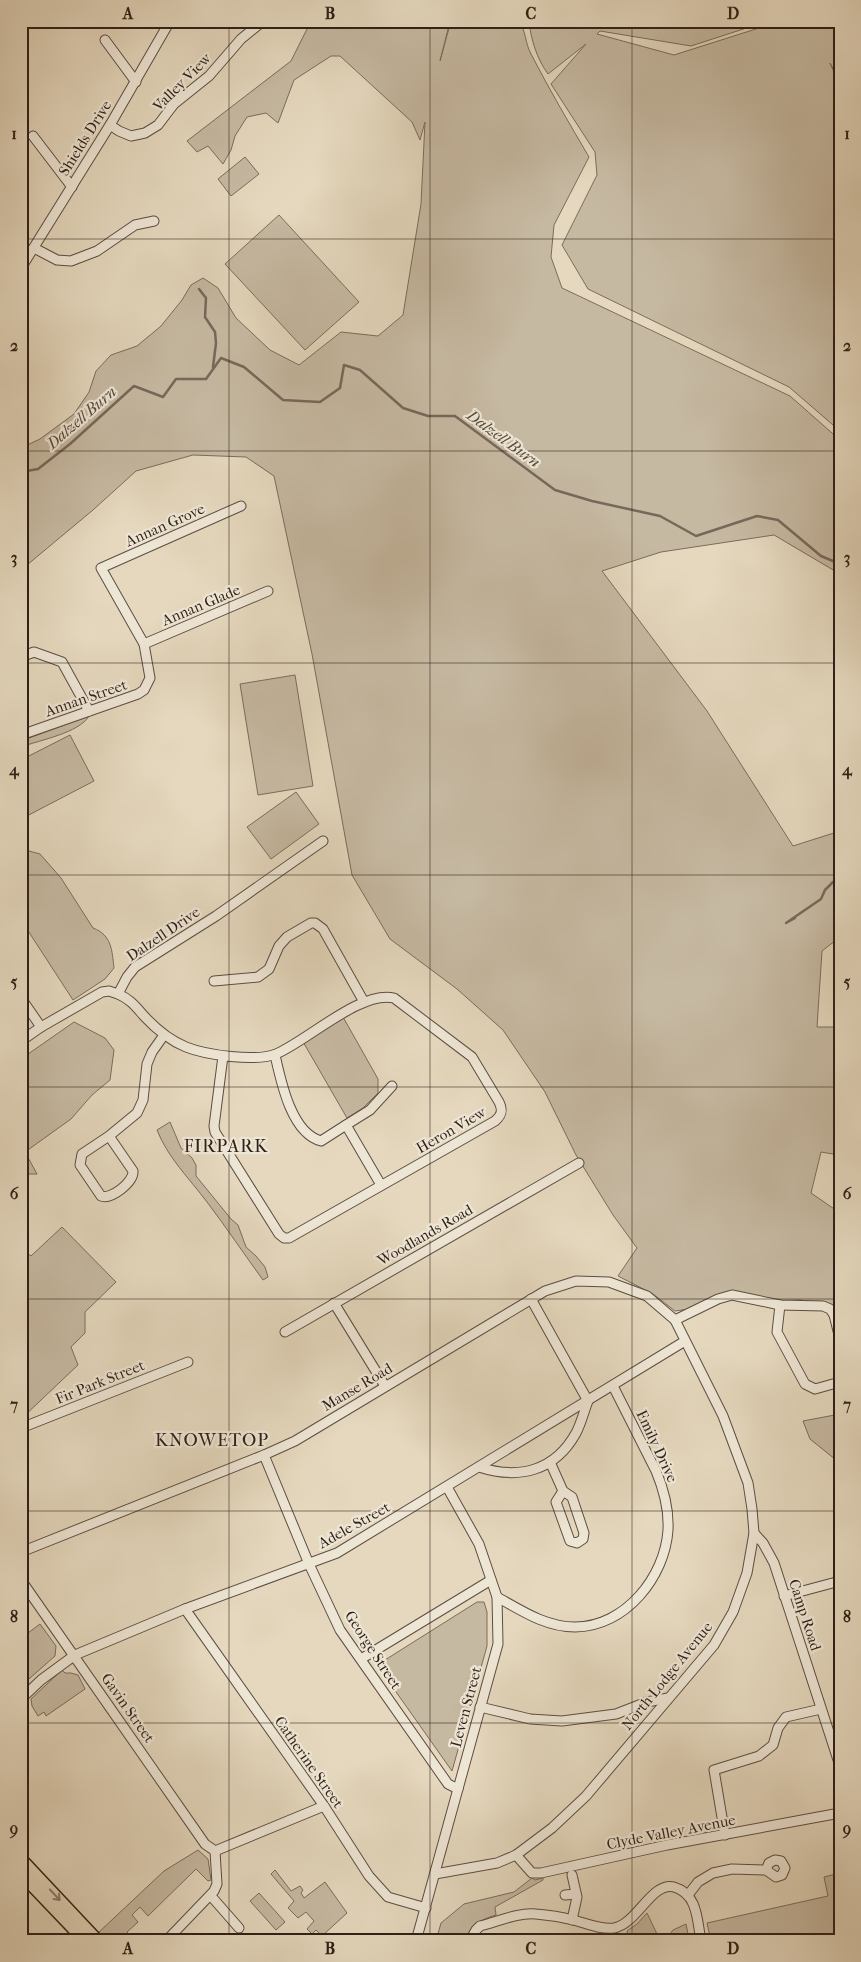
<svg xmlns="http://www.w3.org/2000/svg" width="861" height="1962" font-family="'IM FELL French Canon',serif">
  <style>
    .green { fill: #c6b9a2; stroke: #7a6c5d }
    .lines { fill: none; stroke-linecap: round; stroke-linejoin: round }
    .stream { stroke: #77685a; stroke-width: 2.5 }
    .minor-casing { stroke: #5c4d42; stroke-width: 11 }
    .major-casing { stroke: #2e1f18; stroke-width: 14 }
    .minor { stroke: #eee6d5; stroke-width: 9 }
    .major { stroke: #e5d8be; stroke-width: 11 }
    .oneway { stroke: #8a7c6b }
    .grid { fill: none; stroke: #2e1f18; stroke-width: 1; stroke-opacity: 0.55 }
    .labels { text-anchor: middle; stroke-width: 4.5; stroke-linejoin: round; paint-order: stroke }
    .street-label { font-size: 15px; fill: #2e1f18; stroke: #eee6d5 }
    .water-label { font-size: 16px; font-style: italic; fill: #584a3e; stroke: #eee6d5 }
    .quarter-label { font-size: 18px; letter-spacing: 1px; fill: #2e1f18; stroke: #eee6d5 }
    .neatline { fill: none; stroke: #2e1f18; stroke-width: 2 }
    .grid-label { font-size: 16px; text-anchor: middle; font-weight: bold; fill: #2e1f18 }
  </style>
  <rect width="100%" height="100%" fill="#e5d8be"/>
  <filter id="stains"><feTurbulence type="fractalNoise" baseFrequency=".004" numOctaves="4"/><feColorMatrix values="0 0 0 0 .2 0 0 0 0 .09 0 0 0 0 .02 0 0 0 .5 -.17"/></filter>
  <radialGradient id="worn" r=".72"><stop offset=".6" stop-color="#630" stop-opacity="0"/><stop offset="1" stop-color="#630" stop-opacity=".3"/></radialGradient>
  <!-- green -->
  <g class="green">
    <path d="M 311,21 L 450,21 L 440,61 L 451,21 L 519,21 C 526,31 525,43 531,54 C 549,89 569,123 589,157 L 554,225 L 551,257 L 562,288 L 790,396 L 840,440 L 840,574 L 774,535 L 661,552 L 602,571 L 707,711 L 793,846 L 840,831 L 840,937 L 822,951 L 817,1027 L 840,1027 L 840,1157 L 833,1154 L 821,1152 L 811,1193 L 840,1213 L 840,1328 L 831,1304 L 800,1300 L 756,1302 L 736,1292 L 696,1308 L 675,1311 L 653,1294 L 618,1276 L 637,1248 L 613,1215 L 576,1155 L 545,1092 L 503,1030 L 457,989 L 390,939 L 352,875 L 312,654 L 274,476 L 246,457 L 193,455 L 136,471 L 93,510 L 21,570 L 21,448 L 40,439 L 74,414 L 89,392 L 96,371 L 111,355 L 137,346 L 161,326 L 182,300 L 191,285 L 203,278 L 218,288 L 236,318 L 270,350 L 299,365 L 341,332 L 378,336 L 403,315 L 421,204 L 425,122 L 420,140 L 412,122 L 340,56 L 331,56 L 294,80 L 278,123 L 266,113 L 247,117 L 235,136 L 231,150 L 223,164 L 208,146 L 197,152 L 187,141 L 291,61 Z"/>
    <path d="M 529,21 L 768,21 L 691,46 L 600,31 L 597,34 L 674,55 L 781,21 L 840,21 L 840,81 L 830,63 L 840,86 L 840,431 L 789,387 L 588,289 L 562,245 L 597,175 L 595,152 L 551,84 L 586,44 L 548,74 C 537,59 531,40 529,21 Z"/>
    <polygon points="245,157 259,174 231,196 218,179"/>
    <polygon points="279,215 359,302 305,350 225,264"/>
    <polygon points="295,675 313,786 258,795 240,684"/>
    <path d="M 89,716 C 79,733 40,740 21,747 L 21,741 Z"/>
    <polygon points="70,735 94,781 21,819 21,760"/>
    <polygon points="296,792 319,824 271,859 247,827"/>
    <path d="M 21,843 L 29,851 L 40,854 L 61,878 L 93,928 C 112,935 112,951 114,968 L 105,979 L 73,1000 L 21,920 Z"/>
    <polygon points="343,1017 378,1079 378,1093 363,1108 347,1118 302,1040"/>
    <polygon points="74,1022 105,1038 114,1050 110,1080 92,1095 71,1119 25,1152 37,1174 29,1174 21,1162 21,1059"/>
    <path d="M 170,1122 L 181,1148 L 192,1158 L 196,1165 L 196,1176 L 231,1219 L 238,1225 L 246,1247 L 256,1256 L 265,1267 L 268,1277 L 263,1280 C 244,1254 226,1227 207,1202 C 189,1178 168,1158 157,1130 Z"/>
    <polygon points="62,1227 116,1282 85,1312 85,1333 71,1347 78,1365 21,1419 21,1248 31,1256"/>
    <polygon points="840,1414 840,1441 836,1460 810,1439 803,1421"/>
    <polygon points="477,1602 484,1602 487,1612 487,1646 452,1771 377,1665"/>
    <polygon points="40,1624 56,1646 55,1656 21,1686 21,1633 24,1636"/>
    <polygon points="62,1670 65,1673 71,1673 78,1675 85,1689 46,1716 44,1712 38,1716 32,1706 31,1699"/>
    <polygon points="198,1850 208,1859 211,1880 208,1881 196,1869 148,1916 140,1907 132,1915 138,1922 127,1932 133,1939 141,1933 148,1941 105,1941 98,1933 164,1871"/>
    <polygon points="275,1870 291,1891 300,1886 303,1890 301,1893 304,1898 325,1882 347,1913 322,1936 316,1930 312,1934 307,1929 314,1921 306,1912 298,1918 288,1908 294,1901 271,1874"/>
    <polygon points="840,1873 840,1939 833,1941 711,1941 707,1923 828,1896 824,1877"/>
    <path d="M 532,1878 L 535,1880 L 543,1878 L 543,1880 L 495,1907 L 496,1915 C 477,1921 474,1924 463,1941 L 436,1941 L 441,1923 L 464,1904 L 514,1892 Z"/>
    <polygon points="259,1893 285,1922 276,1930 250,1901"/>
    <polygon points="647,1913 657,1934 666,1939 673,1930 686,1924 689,1939 685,1941 629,1941 627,1931 637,1924"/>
  </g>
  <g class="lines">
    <!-- stream -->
    <g class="stream">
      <polyline points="199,289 206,298 205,317 215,332 216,343 213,367"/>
      <polyline points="21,472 38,469 70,444 134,386 163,397 176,379 206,379 221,358 244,367 283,400 320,402 340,388 344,365 360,370 403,408 428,416 455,416 555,490 592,501 660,516 696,536 757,516 778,520 821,556 840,564"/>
      <polyline points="795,918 786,923 821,899 825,890 833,882"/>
    </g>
    <!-- minor casing -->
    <g class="minor-casing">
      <g id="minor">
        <polyline points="105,40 136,82"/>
        <polyline points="110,125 119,131 131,136 145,133 158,125 174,104 209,76 241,39 263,21"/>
        <polyline points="33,136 72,187"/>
        <polyline points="34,248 57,260 71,261 97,251 135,225 154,221"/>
        <polyline points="21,268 110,125 170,21"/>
        <polyline points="144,644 268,591"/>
        <polyline points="21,657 34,652 62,662 89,711"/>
        <polyline points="21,735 138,694 144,690 150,678 144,644 101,568 241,506"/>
        <polyline points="214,981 258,977 269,969 279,946 287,937 311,923 315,923 323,929 364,1002"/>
        <path d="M 118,994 C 130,999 136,1007 144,1016 C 156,1029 169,1040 186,1047 C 206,1055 256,1062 276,1054 C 307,1041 361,990 394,998 L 472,1057 L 499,1102 C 503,1110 502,1115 495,1121 L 289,1238 L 284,1238 L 279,1234 L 215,1132 L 214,1126 L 223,1056"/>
        <polyline points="21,998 41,1027"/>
        <polyline points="21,1041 41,1027 102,992 109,991 118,994 127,977 135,967 216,916 323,841"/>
        <path d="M 275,1055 C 281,1081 291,1133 321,1141 L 346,1125 L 381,1185"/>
        <polyline points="346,1125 370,1110 392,1086"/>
        <path d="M 109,1136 L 133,1171 C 134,1182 111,1200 101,1196 L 80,1165 L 82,1154 L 109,1136 L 137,1113 L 143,1100 L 147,1064 L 152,1052 L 164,1035"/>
        <polyline points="334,1303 385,1386"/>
        <polyline points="780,1305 777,1332 805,1384 815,1389 840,1382"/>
        <polyline points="675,1320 718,1299 732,1295 780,1305 823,1306 830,1309 834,1315 840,1339"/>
        <polyline points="285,1332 579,1163"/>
        <polyline points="21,1428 188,1362"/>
        <polyline points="264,1455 309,1564 340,1630 448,1784 458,1789"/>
        <polyline points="550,1462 563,1491 556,1502 570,1541 577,1543 583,1539 584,1533 572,1497 563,1491"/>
        <path d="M 479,1467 C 519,1480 555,1471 576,1433 C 581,1424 584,1411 588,1401 L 531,1299"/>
        <polyline points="754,1533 763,1543 774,1563 840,1766"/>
        <polyline points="21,1552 264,1455 295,1441 545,1291 576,1281 609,1282 647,1296 675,1320 723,1416 748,1483 752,1509 754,1533 747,1573 733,1612 714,1645 586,1796 552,1828 516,1855 497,1863 435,1874"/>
        <polyline points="21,1580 205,1844 215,1851"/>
        <polyline points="784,1596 840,1581"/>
        <path d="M 497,1597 C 522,1611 546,1627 575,1627 C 625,1627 665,1577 668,1530 C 669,1510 664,1490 656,1471 L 613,1386"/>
        <polyline points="185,1609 324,1806 369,1876 388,1897 426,1908"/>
        <polyline points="361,1659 491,1580"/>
        <polyline points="21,1699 41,1680 75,1655 185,1609 337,1553 685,1341"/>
        <polyline points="480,1707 530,1719 562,1721 616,1714 647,1702 668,1698"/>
        <polyline points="725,1835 714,1770 759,1756 773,1745 778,1728 786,1717 821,1709"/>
        <polyline points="215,1851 324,1806"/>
        <polyline points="516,1855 532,1873 541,1873 667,1845 840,1813"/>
        <polyline points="572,1875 577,1897 572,1920"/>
        <polyline points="565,1895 576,1894"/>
        <polyline points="688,1895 698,1882 713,1873 732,1869 766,1870 776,1877 782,1875 785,1868 781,1861 775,1860 769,1863 766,1870"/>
        <polyline points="211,1896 239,1928"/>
        <polyline points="166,1941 214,1891 217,1884 215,1851"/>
        <polyline points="416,1941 498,1644 497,1597 479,1544 447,1487"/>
        <path d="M 470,1941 L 476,1930 L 480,1926 C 497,1922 518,1912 536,1914 C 548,1915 561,1917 573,1920 C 586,1923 600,1930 614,1928 C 637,1924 652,1881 674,1887 C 698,1894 697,1920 701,1941"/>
      </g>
    </g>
    <!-- major casing -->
    <g class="major-casing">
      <g id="major">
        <polyline points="21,1859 98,1941"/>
        <polyline points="21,1874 85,1941"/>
      </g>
    </g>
    <!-- minor -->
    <use href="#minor" class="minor"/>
    <!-- major -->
    <use href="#major" class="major"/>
  </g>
  <!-- one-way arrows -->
  <defs><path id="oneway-shaft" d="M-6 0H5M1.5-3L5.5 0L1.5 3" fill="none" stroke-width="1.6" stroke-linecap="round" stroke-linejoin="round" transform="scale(1.25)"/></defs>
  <use class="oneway" href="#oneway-shaft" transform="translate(55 1895) rotate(47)"/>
  <!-- grid -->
  <path class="grid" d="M 229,21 L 229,1941M 430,21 L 430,1941M 632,21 L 632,1941M 21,239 L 840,239M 21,451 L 840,451M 21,663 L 840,663M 21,875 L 840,875M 21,1087 L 840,1087M 21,1299 L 840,1299M 21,1511 L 840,1511M 21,1723 L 840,1723"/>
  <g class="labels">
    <!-- street labels -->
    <g class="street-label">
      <text transform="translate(182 82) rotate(-45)" y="5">Valley View</text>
      <text transform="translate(85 138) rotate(-58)" y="5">Shields Drive</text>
      <text transform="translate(165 525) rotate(-24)" y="5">Annan Grove</text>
      <text transform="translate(201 605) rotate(-23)" y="5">Annan Glade</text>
      <text transform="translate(86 698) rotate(-19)" y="5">Annan Street</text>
      <text transform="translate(163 934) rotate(-34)" y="5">Dalzell Drive</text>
      <text transform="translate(451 1130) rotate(-30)" y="5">Heron View</text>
      <text transform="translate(425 1235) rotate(-30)" y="5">Woodlands Road</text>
      <text transform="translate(100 1382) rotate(-22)" y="5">Fir Park Street</text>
      <text transform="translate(357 1387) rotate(-31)" y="5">Manse Road</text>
      <text transform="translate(657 1446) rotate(65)" y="5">Emily Drive</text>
      <text transform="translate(354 1525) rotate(-29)" y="5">Adele Street</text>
      <text transform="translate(805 1615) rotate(72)" y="5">Camp Road</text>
      <text transform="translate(373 1650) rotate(57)" y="5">George Street</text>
      <text transform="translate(667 1676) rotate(-51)" y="5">North Lodge Avenue</text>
      <text transform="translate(466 1707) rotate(-75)" y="5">Leven Street</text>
      <text transform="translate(128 1708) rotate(55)" y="5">Gavin Street</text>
      <text transform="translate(309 1762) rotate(55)" y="5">Catherine Street</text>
      <text transform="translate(671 1832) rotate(-11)" y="5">Clyde Valley Avenue</text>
    </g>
    <!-- water labels -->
    <g class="water-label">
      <text transform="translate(81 417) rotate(-41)" y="6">Dalzell Burn</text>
      <text transform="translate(504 438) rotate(36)" y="6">Dalzell Burn</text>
    </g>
    <!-- quarter labels -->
    <g class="quarter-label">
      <text x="226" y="1152">FIRPARK</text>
      <text x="212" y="1446">KNOWETOP</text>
    </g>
  </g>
  <!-- margin -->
  <rect width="861" height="1962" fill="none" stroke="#e5d8be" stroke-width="55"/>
  <rect x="28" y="28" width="806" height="1906" class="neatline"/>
  <g class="grid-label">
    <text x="128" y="19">A</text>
    <text x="330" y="19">B</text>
    <text x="531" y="19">C</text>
    <text x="733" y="19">D</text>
    <text x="14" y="139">1</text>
    <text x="847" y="139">1</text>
    <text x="14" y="351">2</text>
    <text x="847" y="351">2</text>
    <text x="14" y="563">3</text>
    <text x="847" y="563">3</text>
    <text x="14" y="775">4</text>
    <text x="847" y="775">4</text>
    <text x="14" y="987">5</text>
    <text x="847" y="987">5</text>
    <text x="14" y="1199">6</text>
    <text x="847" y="1199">6</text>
    <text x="14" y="1410">7</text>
    <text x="847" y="1410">7</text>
    <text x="14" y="1622">8</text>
    <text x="847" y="1622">8</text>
    <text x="14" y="1834">9</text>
    <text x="847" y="1834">9</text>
    <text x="128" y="1954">A</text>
    <text x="330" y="1954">B</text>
    <text x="531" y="1954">C</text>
    <text x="733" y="1954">D</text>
  </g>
  <rect width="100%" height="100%" filter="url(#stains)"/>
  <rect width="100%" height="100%" fill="url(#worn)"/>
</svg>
